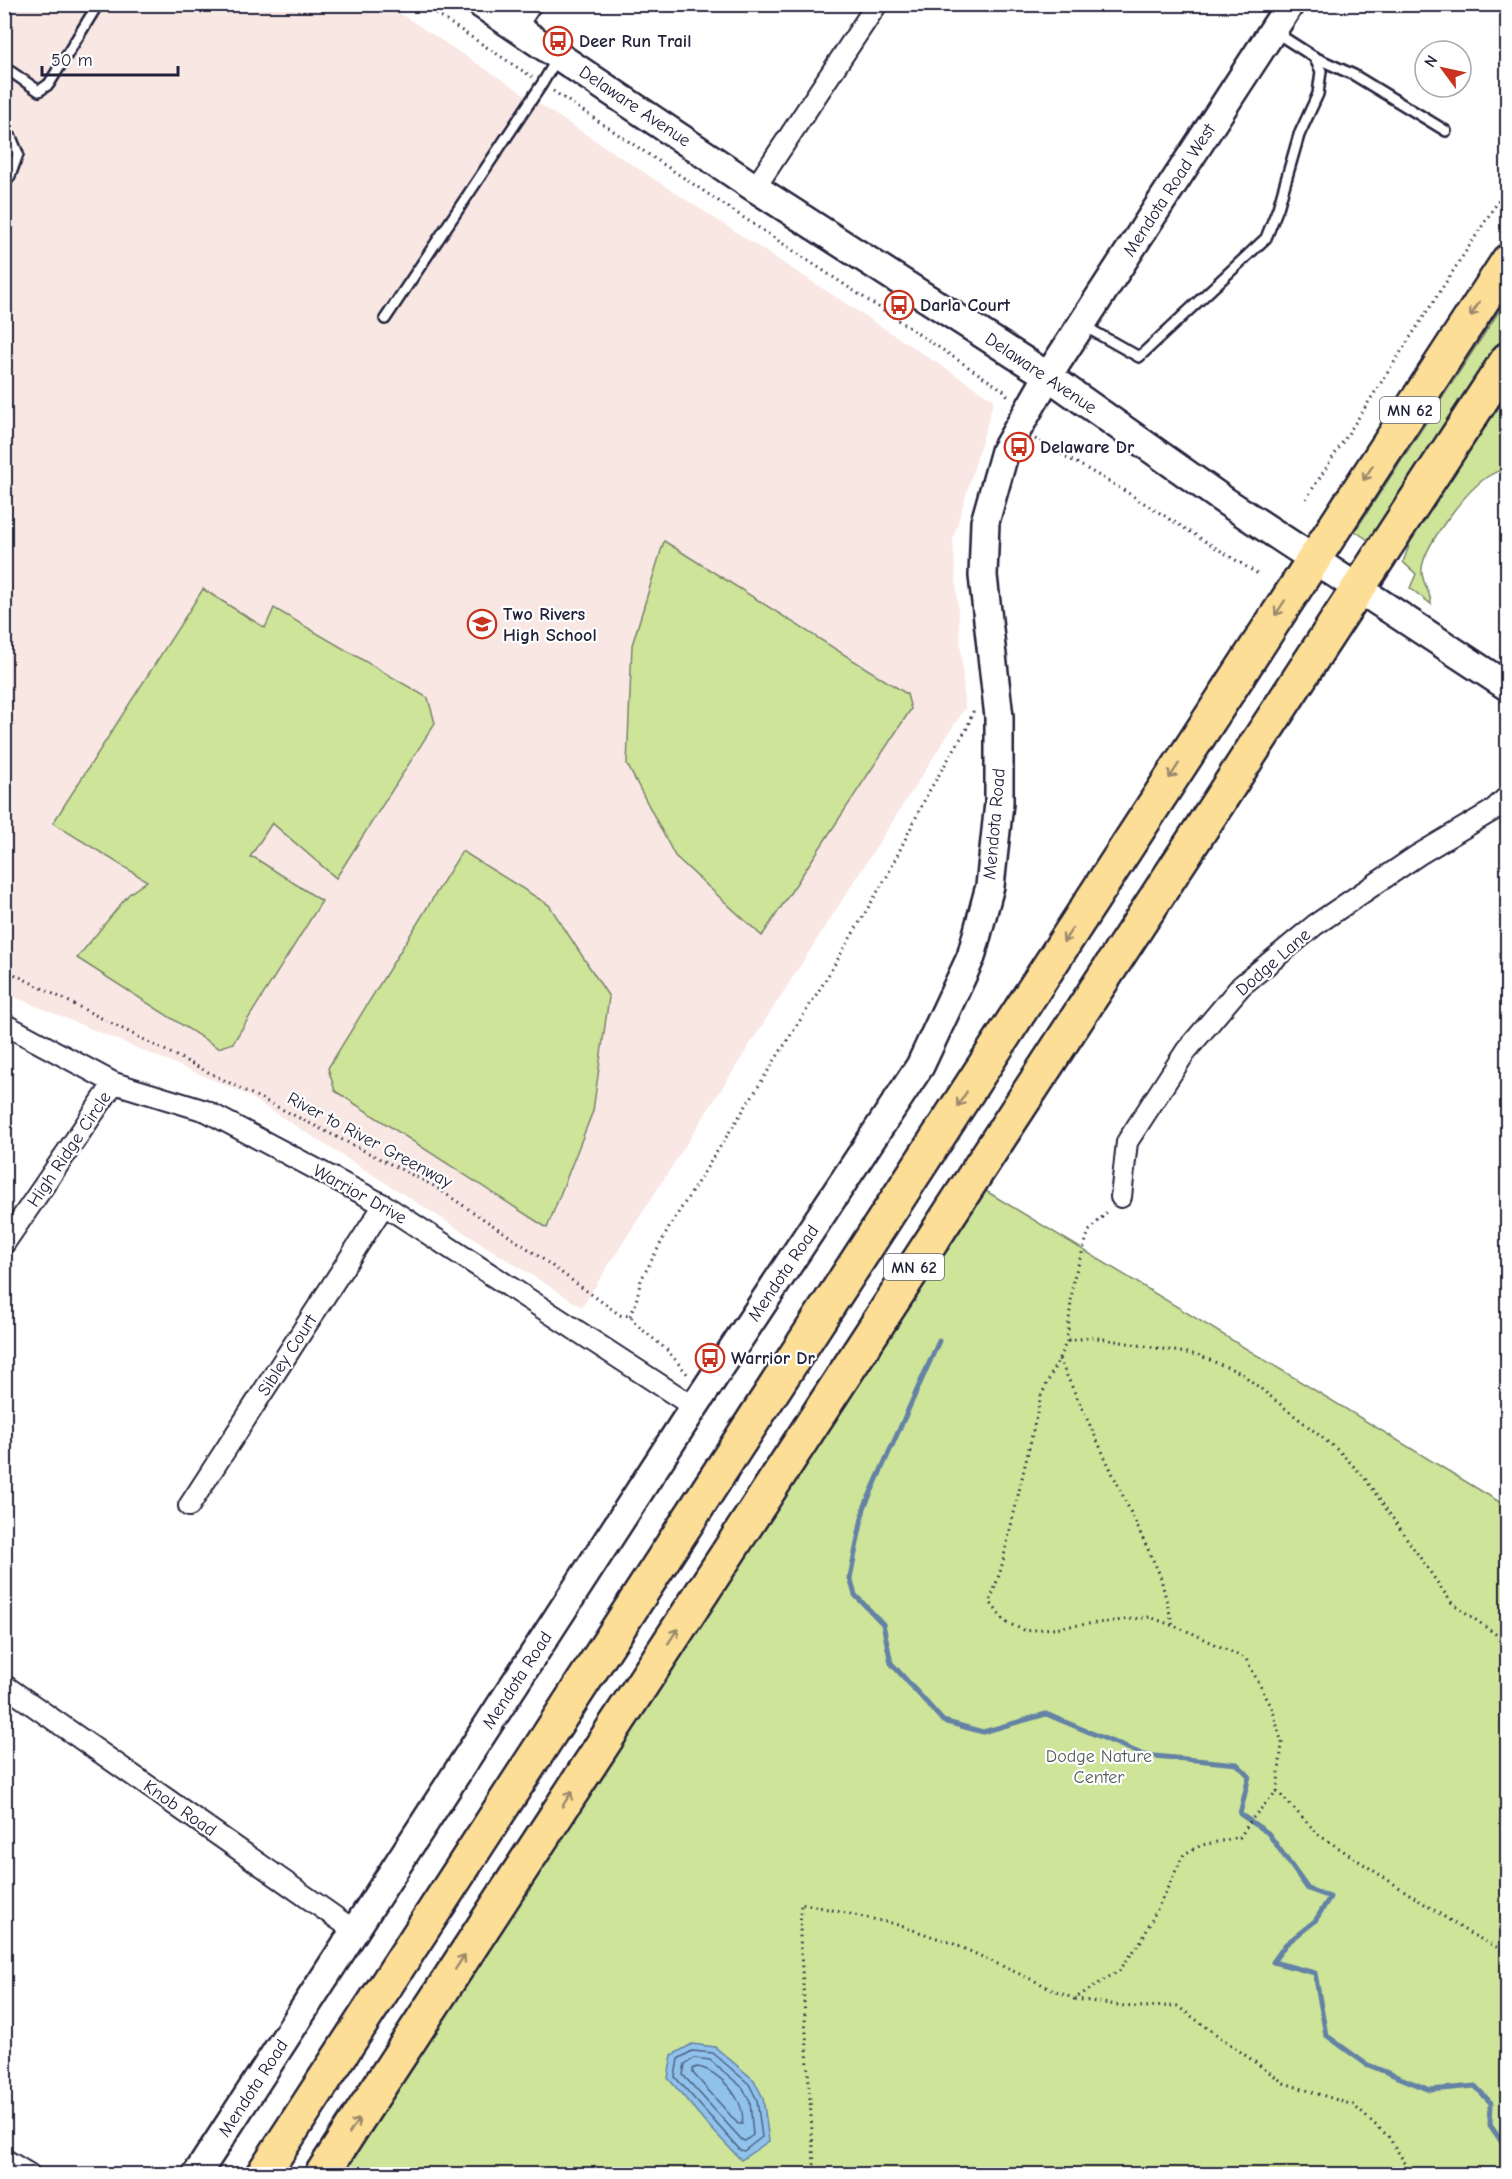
<svg xmlns="http://www.w3.org/2000/svg" width="1512" height="2179" font-family="'Comic Neue',sans-serif">
  <style>
    .built { fill: #f9e7e4 }
    .green { fill: #cde499; stroke: #78836a; stroke-width: 1.5 }
    .water { fill: #90c2ec; stroke: #6482a5; stroke-width: 1.5 }
    .lines { fill: none; stroke-linecap: round; stroke-linejoin: round }
    .shore { stroke: #4e6282; stroke-width: 1.5 }
    .stream { stroke: #6482a5; stroke-width: 5 }
    .lane-casing { stroke: #22223b; stroke-width: 14 }
    .street-casing { stroke: #22223b; stroke-width: 24 }
    .secondary-casing { stroke: #22223b; stroke-width: 32 }
    .highway-casing { stroke: #22223b; stroke-width: 38 }
    .path { stroke: #22223b; stroke-width: 3; stroke-dasharray: 1.5 4.5; stroke-linecap: butt }
    .lane { stroke: #fff; stroke-width: 9 }
    .street { stroke: #fff; stroke-width: 20 }
    .secondary { stroke: #fff; stroke-width: 27 }
    .highway { stroke: #fdde96; stroke-width: 33 }
    .oneway { stroke: #9a896d }
    .labels { text-anchor: middle; stroke-width: 4.5; stroke-linejoin: round; paint-order: stroke }
    .shield { fill: #fff; stroke: #646476; stroke-width: 1.5 }
    .shield-label { font-size: 16px; font-weight: bold; fill: #22223b }
    .poi-label { font-size: 18px; font-weight: bold; fill: #22223b; stroke: #fff; text-anchor: start }
    .street-label { font-size: 18px; fill: #22223b; stroke: #fff }
    .park-label { font-size: 18px; fill: #555c57; stroke: #fff }
  </style>
  <rect width="100%" height="100%" fill="#fff"/>
  <filter id="ink" filterUnits="userSpaceOnUse"><feTurbulence type="fractalNoise" baseFrequency=".0167" numOctaves="2"/><feDisplacementMap in="SourceGraphic" scale="12" xChannelSelector="R" yChannelSelector="G"/><feConvolveMatrix kernelMatrix="1 2 1 2 8 2 1 2 1" color-interpolation-filters="sRGB"/></filter>
  <g filter="url(#ink)">
    <!-- built -->
    <polygon class="built" points="4,5 387,5 994,400 953,539 965,708 582,1307 242,1092 17,998 5,990"/>
    <!-- green -->
    <g class="green">
      <polygon points="1507,299 1507,335 1371,542 1355,531"/>
      <path d="M 1507,394 L 1507,467 C 1501,470 1493,473 1487,477 C 1466,491 1425,544 1422,568 C 1420,581 1431,591 1431,604 L 1410,588 L 1416,574 L 1403,562 L 1411,540 Z"/>
      <polygon points="664,541 907,694 911,709 762,936 675,856 627,764 632,645"/>
      <polygon points="203,589 265,628 274,608 428,698 435,723 336,878 272,823 250,857 255,858 322,901 233,1043 218,1048 77,958 129,894 147,881 53,823"/>
      <polygon points="462,851 549,905 609,997 593,1111 547,1228 335,1091 328,1068"/>
      <polygon points="986,1191 1501,1503 1507,1495 1507,2174 342,2174"/>
    </g>
    <!-- water -->
    <polygon class="water" points="692,2044 715,2047 754,2080 763,2098 769,2141 741,2160 707,2124 668,2078 672,2055"/>
    <g class="lines">
      <!-- shore -->
      <g class="shore">
        <polygon points="692,2051 713,2053 749,2084 757,2100 762,2137 744,2151 740,2150 675,2077 678,2059"/>
        <polygon points="694,2058 710,2060 743,2088 750,2102 753,2135 745,2141 742,2140 683,2075 685,2064"/>
        <path d="M 697,2067 C 719,2070 747,2101 742,2124 L 738,2124 L 693,2073 L 693,2069 Z"/>
      </g>
      <!-- stream -->
      <polyline class="stream" points="939,1341 864,1508 850,1578 855,1595 883,1624 891,1663 943,1721 983,1732 1046,1714 1144,1755 1237,1764 1249,1776 1240,1814 1268,1833 1308,1889 1330,1897 1315,1921 1286,1944 1273,1962 1315,1973 1326,2035 1366,2064 1430,2090 1475,2086 1491,2103 1490,2125 1508,2151"/>
      <!-- lane casing -->
      <g class="lane-casing">
        <g id="lane">
          <polyline points="1314,57 1354,75 1446,131"/>
          <polyline points="4,67 39,91 49,84 98,4"/>
          <polyline points="4,133 11,137 18,154 10,176 4,184"/>
          <polyline points="385,319 542,84 558,57"/>
          <polyline points="1084,326 1139,357 1266,238 1278,208 1299,135 1318,94 1321,71 1314,57 1275,32"/>
        </g>
      </g>
      <!-- street casing -->
      <g class="street-casing">
        <g id="street">
          <polyline points="516,27 531,4"/>
          <polyline points="755,188 877,4"/>
          <polyline points="4,1024 114,1083 206,1111 384,1205 694,1407"/>
          <polyline points="1121,1197 1127,1142 1186,1051 1241,986 1315,925 1418,855 1492,811 1508,796"/>
          <polyline points="4,1244 114,1083"/>
          <polyline points="189,1506 384,1205"/>
          <polyline points="4,1685 355,1931"/>
          <polyline points="4,2159 29,2174"/>
        </g>
      </g>
      <!-- secondary casing -->
      <g class="secondary-casing">
        <g id="secondary">
          <polyline points="481,4 755,188 1048,376 1225,501 1508,687"/>
          <polyline points="197,2174 694,1407 920,1066 971,957 990,886 999,803 999,717 983,576 985,522 1005,451 1048,376 1290,4"/>
        </g>
      </g>
      <!-- highway casing -->
      <g class="highway-casing">
        <g id="highway">
          <polyline points="263,2174 1508,261"/>
          <polyline points="322,2174 1508,359"/>
        </g>
      </g>
      <!-- path -->
      <g class="path">
        <polyline points="421,4 532,77"/>
        <polyline points="553,91 1003,390 1010,399"/>
        <polyline points="1035,439 1115,485 1258,574"/>
        <polyline points="1306,499 1508,186"/>
        <polyline points="4,969 434,1186 530,1250 620,1315 630,1316 638,1326 668,1351 689,1376"/>
        <polyline points="630,1316 635,1306 641,1280 670,1226 823,984 887,876 928,793 967,728 974,709"/>
        <polyline points="1068,1341 1092,1337 1198,1355 1241,1373 1339,1451 1364,1477 1451,1602 1508,1643"/>
        <polyline points="1059,1359 1160,1575 1173,1626"/>
        <polyline points="1277,1791 1319,1835 1469,1933 1508,1953"/>
        <polyline points="1075,1999 1132,2007 1177,2006 1284,2083 1353,2105 1388,2136 1412,2174"/>
        <polyline points="806,2174 814,2164 800,1936 801,1903 895,1924 952,1943 1074,1999 1120,1970 1143,1938 1184,1854 1202,1845 1240,1837 1252,1819 1277,1791 1282,1743 1272,1708 1246,1659 1192,1633 1150,1617 1026,1631 1005,1622 990,1602 1001,1569 1041,1396 1067,1341 1073,1281 1089,1231 1108,1211"/>
      </g>
      <!-- lane -->
      <use href="#lane" class="lane"/>
      <!-- street -->
      <use href="#street" class="street"/>
      <!-- secondary -->
      <use href="#secondary" class="secondary"/>
      <!-- highway -->
      <use href="#highway" class="highway"/>
    </g>
    <!-- one-way arrows -->
    <defs><path id="oneway-shaft" d="M-6 0H5M1.5-3L5.5 0L1.5 3" fill="none" stroke-width="1.6" stroke-linecap="round" stroke-linejoin="round" transform="scale(1.5)"/></defs>
    <g class="oneway">
      <use href="#oneway-shaft" transform="translate(1475 309) rotate(123)"/>
      <use href="#oneway-shaft" transform="translate(1368 473) rotate(123)"/>
      <use href="#oneway-shaft" transform="translate(1280 608) rotate(123)"/>
      <use href="#oneway-shaft" transform="translate(1174 771) rotate(123)"/>
      <use href="#oneway-shaft" transform="translate(1068 935) rotate(123)"/>
      <use href="#oneway-shaft" transform="translate(962 1099) rotate(123)"/>
      <use href="#oneway-shaft" transform="translate(673 1636) rotate(-57)"/>
      <use href="#oneway-shaft" transform="translate(567 1799) rotate(-57)"/>
      <use href="#oneway-shaft" transform="translate(460 1962) rotate(-57)"/>
      <use href="#oneway-shaft" transform="translate(354 2126) rotate(-57)"/>
    </g>
  </g>
  <!-- icons -->
  <defs>
    <g id="bus-ring" transform="scale(1.5)"><circle r="9.5" fill="#fff" stroke="#c8321e" stroke-width="1.5"/><path d="M-5-6H5V4H4V6H2V4H-2V6H-4V4H-5ZM-3.5-4V0h7V-4ZM-3.5 1.2v1.5H-2V1.2ZM2 1.2v1.5H3.5V1.2Z" fill="#c8321e"/></g>
    <g id="school-ring" transform="scale(1.5)"><circle r="9.5" fill="#fff" stroke="#c8321e" stroke-width="1.5"/><path d="M0-5L7-2L0 1L-7-2ZM-4 1L0 2.5L4 1V4Q0 6-4 4Z" fill="#c8321e"/></g>
  </defs>
  <g fill-rule="evenodd">
    <use href="#bus-ring" x="558" y="41"/>
    <use href="#bus-ring" x="899" y="305"/>
    <use href="#bus-ring" x="1019" y="447"/>
    <use href="#school-ring" x="482" y="624"/>
    <use href="#bus-ring" x="710" y="1358"/>
  </g>
  <g class="labels">
    <!-- shield labels -->
    <g class="shield">
      <rect x="1380" y="397" width="60" height="26" rx="4.5"/>
      <rect x="884" y="1254" width="60" height="26" rx="4.5"/>
    </g>
    <g class="shield-label">
      <text x="1410" y="416">MN 62</text>
      <text x="914" y="1273">MN 62</text>
    </g>
    <!-- poi labels -->
    <g class="poi-label">
      <text x="579" y="47">Deer Run Trail</text>
      <text x="920" y="311">Darla Court</text>
      <text x="1040" y="453">Delaware Dr</text>
      <text x="503" y="620">Two Rivers<tspan x="503" dy="21">High School</tspan></text>
      <text x="731" y="1364">Warrior Dr</text>
    </g>
    <!-- street labels -->
    <g class="street-label">
      <text transform="translate(635 106) rotate(34)" y="6">Delaware Avenue</text>
      <text transform="translate(1169 190) rotate(-57)" y="6">Mendota Road West</text>
      <text transform="translate(1041 373) rotate(34)" y="6">Delaware Avenue</text>
      <text transform="translate(994 824) rotate(-85)" y="6">Mendota Road</text>
      <text transform="translate(1273 962) rotate(-41)" y="6">Dodge Lane</text>
      <text transform="translate(370 1140) rotate(28)" y="6">River to River Greenway</text>
      <text transform="translate(69 1149) rotate(-56)" y="6">High Ridge Circle</text>
      <text transform="translate(360 1194) rotate(29)" y="6">Warrior Drive</text>
      <text transform="translate(783 1273) rotate(-56)" y="6">Mendota Road</text>
      <text transform="translate(287 1355) rotate(-57)" y="6">Sibley Court</text>
      <text transform="translate(517 1680) rotate(-57)" y="6">Mendota Road</text>
      <text transform="translate(180 1808) rotate(35)" y="6">Knob Road</text>
      <text transform="translate(253 2088) rotate(-57)" y="6">Mendota Road</text>
    </g>
    <!-- park labels -->
    <g class="park-label">
      <text x="1099" y="1762">Dodge Nature<tspan x="1099" dy="21">Center</tspan></text>
    </g>
  </g>
  <!-- margin -->
  <rect width="1512" height="2179" fill="none" stroke="#fff" stroke-width="24"/>
  <rect x="12" y="12" width="1488" height="2155" fill="none" stroke="#22223b" stroke-width="2" filter="url(#ink)"/>
  <!-- north arrow -->
  <g transform="translate(1443 69) rotate(303)"><circle r="28" fill="#ffffff" stroke="#a7a7b1" stroke-width="1.5"/>
  <path d="M0-4.5L10 22L0 15L-10 22Z" fill="#c8321e"/>
  <text y="-9" font-size="16" font-weight="bold" text-anchor="middle" fill="#22223b">N</text>
  </g>
  <!-- scale -->
  <path d="M42 66v9h136v-9" fill="none" stroke="#22223b" stroke-width="3"/>
  <text x="51" y="66" font-size="18" fill="#22223b" stroke="#ffffff" stroke-width="4.5" paint-order="stroke">50 m</text>
</svg>
